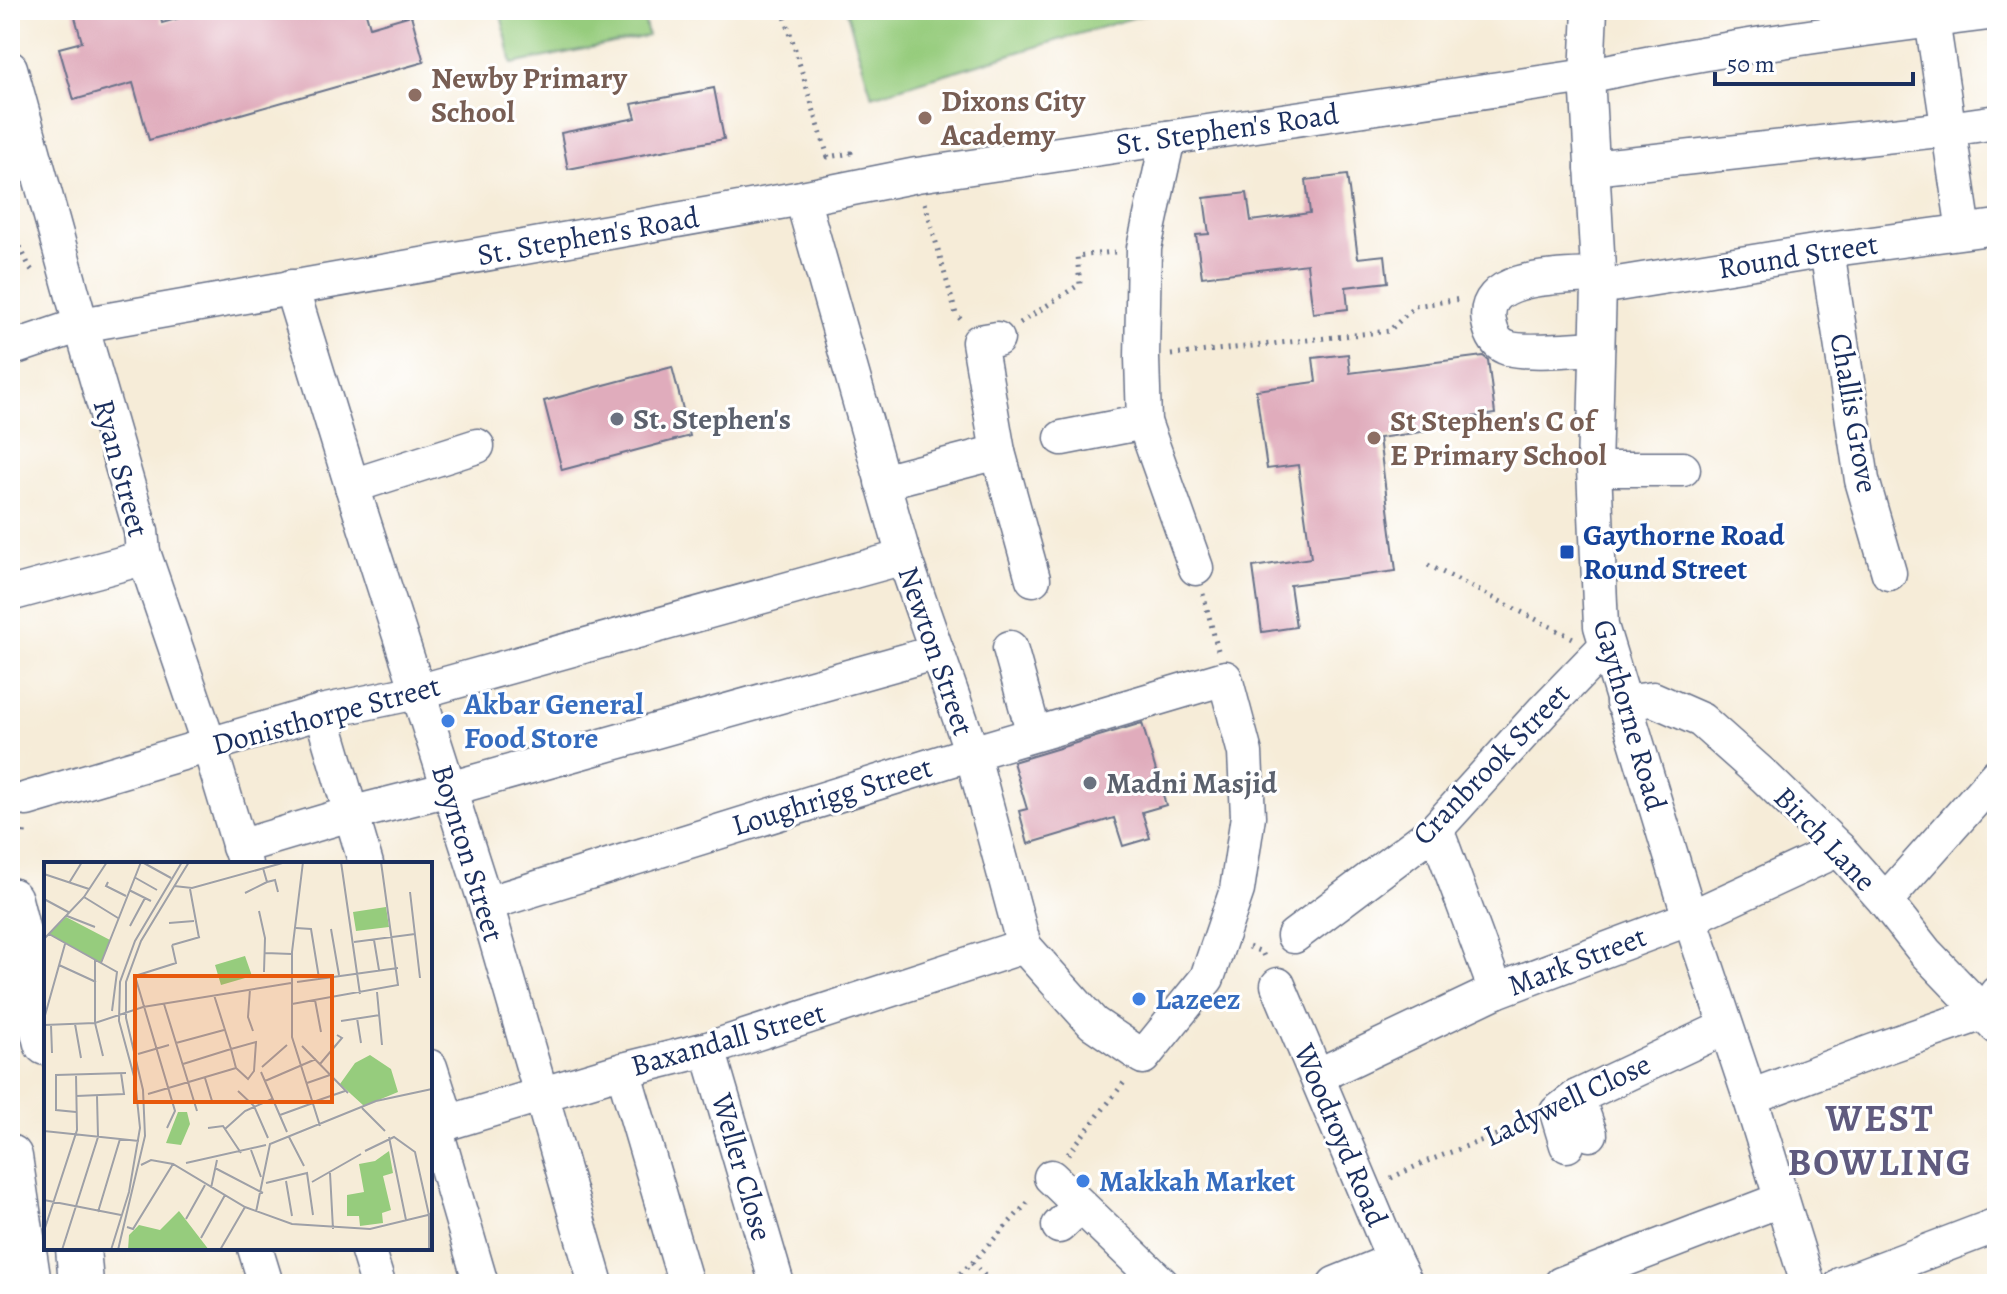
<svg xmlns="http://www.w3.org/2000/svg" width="2007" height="1294" font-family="Alegreya,serif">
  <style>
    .green { fill: #96cc7d; stroke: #587e6e; stroke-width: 2 }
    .building { fill: #e0acbc }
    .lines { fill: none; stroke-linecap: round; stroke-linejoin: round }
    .minor-casing { stroke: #687189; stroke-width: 37 }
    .major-casing { stroke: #687189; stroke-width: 47 }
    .path { stroke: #687189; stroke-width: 5; stroke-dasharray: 2 6; stroke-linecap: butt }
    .minor { stroke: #fff; stroke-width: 34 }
    .major { stroke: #fff; stroke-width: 44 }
    .education-dot { fill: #8d6e63; stroke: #fff; stroke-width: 3 }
    .worship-dot { fill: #6b7280; stroke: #fff; stroke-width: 3 }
    .transit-dot { fill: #1a4fb4; stroke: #fff; stroke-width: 3 }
    .shop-dot { fill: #3f7fe0; stroke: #fff; stroke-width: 3 }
    .labels { text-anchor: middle; stroke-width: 6; stroke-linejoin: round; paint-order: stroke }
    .education-label { font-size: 30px; font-weight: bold; fill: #785e54; stroke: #fff; text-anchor: start }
    .street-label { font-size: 30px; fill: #1b2f5e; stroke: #fff }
    .worship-label { font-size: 30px; font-weight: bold; fill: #5b616d; stroke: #fff; text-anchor: start }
    .transit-label { font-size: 30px; font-weight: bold; fill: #164399; stroke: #fff; text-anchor: start }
    .shop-label { font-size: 30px; font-weight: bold; fill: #366cbe; stroke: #fff; text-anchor: start }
    .district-label { font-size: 38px; font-weight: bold; letter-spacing: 2px; fill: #605b7f; stroke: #fff }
    .inset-road { fill: none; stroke: #9ea0a7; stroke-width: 2 }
    .view { fill: #e8590c; fill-opacity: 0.15; stroke: #e8590c; stroke-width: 4 }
    .inset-edge { fill: none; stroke: #1b2f5e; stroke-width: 4 }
  </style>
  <rect width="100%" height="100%" fill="#fff"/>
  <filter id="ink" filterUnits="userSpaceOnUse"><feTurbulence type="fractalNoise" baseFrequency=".0125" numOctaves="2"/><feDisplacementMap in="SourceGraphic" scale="16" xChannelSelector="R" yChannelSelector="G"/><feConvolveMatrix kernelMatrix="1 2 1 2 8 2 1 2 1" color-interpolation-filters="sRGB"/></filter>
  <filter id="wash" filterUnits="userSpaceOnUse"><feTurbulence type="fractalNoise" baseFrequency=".006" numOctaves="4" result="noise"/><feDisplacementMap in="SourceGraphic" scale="32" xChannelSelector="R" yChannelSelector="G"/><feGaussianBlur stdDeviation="1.8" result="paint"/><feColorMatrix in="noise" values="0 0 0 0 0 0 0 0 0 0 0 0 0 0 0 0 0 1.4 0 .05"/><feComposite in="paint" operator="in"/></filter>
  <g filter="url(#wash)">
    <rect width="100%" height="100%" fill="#f6ecd8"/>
    <!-- green -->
    <g class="green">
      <polygon points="500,10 642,10 648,36 512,64"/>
      <polygon points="846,10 1159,10 872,96"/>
    </g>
    <g id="blocks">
      <!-- building -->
      <g class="building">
        <polygon points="73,10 159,10 162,23 208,10 365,10 370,27 411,15 424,62 149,140 133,83 74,100 59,48 82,42"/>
        <polygon points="714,88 724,139 568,169 561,133 636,118 632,104"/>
        <polygon points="1347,175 1358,258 1385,255 1388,282 1346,287 1348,309 1313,313 1307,264 1202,277 1196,235 1209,234 1204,198 1247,193 1251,221 1310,213 1306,180"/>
        <polygon points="1348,354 1350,373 1483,356 1488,360 1495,414 1427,423 1428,431 1379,438 1396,571 1290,585 1296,627 1262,632 1253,567 1311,558 1298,465 1267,469 1256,390 1316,382 1313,358"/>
        <polygon points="672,367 690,436 562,470 544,401"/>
        <polygon points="1142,723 1166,805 1142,812 1150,838 1123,846 1114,818 1028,844 1019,811 1027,809 1013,762"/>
      </g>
    </g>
  </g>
  <g filter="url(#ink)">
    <use href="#blocks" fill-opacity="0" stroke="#687189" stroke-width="2"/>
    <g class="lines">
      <!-- minor casing -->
      <g class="minor-casing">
        <g id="minor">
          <polyline points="1590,10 1587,76 1599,287 1594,469 1601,626 1690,918 1750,1097 1808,1284"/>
          <polyline points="1932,20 1964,231"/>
          <polyline points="10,68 81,325 141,531 143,552 209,745 245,864"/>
          <polyline points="1168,138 1144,248 1142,358 1144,422 1196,568"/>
          <polyline points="1592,168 1948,129 1997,122"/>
          <polyline points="1827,250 1862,480 1889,573"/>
          <polyline points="291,287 352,486 486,904 596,1284"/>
          <polyline points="1599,287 1827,250 1997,227"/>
          <polyline points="997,339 979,342 998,452 1033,579"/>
          <path d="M 1597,348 C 1579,349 1518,354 1505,347 C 1495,343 1491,332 1489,322 C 1479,273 1567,277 1598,275"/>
          <path d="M 10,349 L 81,325 L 802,198 L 917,175 L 1587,76 C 1722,47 1860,29 1997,12"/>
          <polyline points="1062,438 1144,422"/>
          <polyline points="1594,469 1683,469"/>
          <polyline points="882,482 998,452"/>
          <polyline points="352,486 477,446"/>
          <polyline points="10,594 132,561 143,552"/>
          <polyline points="1010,648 1034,734"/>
          <polyline points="1623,703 1653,699 1701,720 1765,777 1839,849 1885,901 1925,952 1997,1027"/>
          <polyline points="321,712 366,864"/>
          <polyline points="27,799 321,712 417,692 904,557"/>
          <polyline points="1436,829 1496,991"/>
          <polyline points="239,847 350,814 449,789 937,652"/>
          <polyline points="1885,901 1997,775"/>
          <polyline points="486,904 972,753 1225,678 1245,753 1248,816 1237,890 1207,978 1143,1057 1093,1023 1024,946 972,753 904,557 802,198"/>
          <polyline points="1294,936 1436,829 1544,710 1606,646"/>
          <polyline points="1278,985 1394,1260 1406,1284"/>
          <polyline points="708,1049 777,1284"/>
          <polyline points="430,1067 448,1123"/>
          <polyline points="623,1070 686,1284"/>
          <polyline points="1317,1076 1496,991 1690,918 1839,849"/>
          <polyline points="1577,1097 1590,1134"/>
          <polyline points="1750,1097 1874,1051 1983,1013 1997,993"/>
          <polyline points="435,1127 481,1284"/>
          <polyline points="430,1128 623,1070 708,1049 1024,946"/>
          <polyline points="1567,1145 1557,1112 1577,1097 1726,1027"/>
          <polyline points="1051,1177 1162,1284"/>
          <polyline points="1059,1226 1080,1206"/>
          <polyline points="255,1248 266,1284"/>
          <polyline points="367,1248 378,1284"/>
          <polyline points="1335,1284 1394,1260"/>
          <polyline points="1561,1284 1780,1200"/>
          <polyline points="1842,1284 1997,1225"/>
        </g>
      </g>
      <!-- major casing -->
      <g class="major-casing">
        <g id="major">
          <polyline points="10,900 46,1043"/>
          <polyline points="10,1157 29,1284"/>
          <polyline points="78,1248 81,1284"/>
        </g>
      </g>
      <!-- path -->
      <g class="path">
        <polyline points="783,10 828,157 851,153 852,158"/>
        <polyline points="925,203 956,314 963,322"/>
        <polyline points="10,225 30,268 35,274"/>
        <polyline points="1020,323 1080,284 1077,256 1115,252"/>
        <polyline points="1171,355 1389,331 1415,306 1461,299"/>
        <polyline points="1428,565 1573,638"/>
        <polyline points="1203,594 1218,650"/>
        <polyline points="10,840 24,834 25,826"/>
        <polyline points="1249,947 1262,952 1265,959"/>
        <polyline points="46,1134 46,1136"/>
        <polyline points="1068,1154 1126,1080"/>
        <polyline points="1391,1178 1425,1162 1530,1122"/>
        <polyline points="972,1263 993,1284"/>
        <polyline points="948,1284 972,1263 1031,1199"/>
      </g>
      <!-- minor -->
      <use href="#minor" class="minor"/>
      <!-- major -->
      <use href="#major" class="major"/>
    </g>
  </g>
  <!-- markers -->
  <g class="education-dot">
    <circle cx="415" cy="95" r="8"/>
    <circle cx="925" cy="118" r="8"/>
    <circle cx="1374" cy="438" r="8"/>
  </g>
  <g class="worship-dot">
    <circle cx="617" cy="419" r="8"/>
    <circle cx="1090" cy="783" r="8"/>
  </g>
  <rect class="transit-dot" x="1559" y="544" width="16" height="16" rx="4"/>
  <g class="shop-dot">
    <circle cx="448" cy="721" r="8"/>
    <circle cx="1139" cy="999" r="8"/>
    <circle cx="1083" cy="1181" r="8"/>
  </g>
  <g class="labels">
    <!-- education labels -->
    <g class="education-label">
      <text x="431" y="88">Newby Primary<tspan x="431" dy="34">School</tspan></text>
      <text x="941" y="111">Dixons City<tspan x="941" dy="34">Academy</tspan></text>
      <text x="1390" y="431">St Stephen's C of<tspan x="1390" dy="34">E Primary School</tspan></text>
    </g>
    <!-- street labels -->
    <g class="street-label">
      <text transform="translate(1227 129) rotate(-8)" y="10">St. Stephen's Road</text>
      <text transform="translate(588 236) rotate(-10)" y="10">St. Stephen's Road</text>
      <text transform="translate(1798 256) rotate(-9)" y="10">Round Street</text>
      <text transform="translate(1854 413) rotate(80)" y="10">Challis Grove</text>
      <text transform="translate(121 468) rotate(75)" y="10">Ryan Street</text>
      <text transform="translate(936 651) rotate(71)" y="10">Newton Street</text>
      <text transform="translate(326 715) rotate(-15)" y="10">Donisthorpe Street</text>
      <text transform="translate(1630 715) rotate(74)" y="10">Gaythorne Road</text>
      <text transform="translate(1491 764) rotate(-46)" y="10">Cranbrook Street</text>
      <text transform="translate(832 796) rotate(-17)" y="10">Loughrigg Street</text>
      <text transform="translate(1825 839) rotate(46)" y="10">Birch Lane</text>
      <text transform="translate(468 853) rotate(73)" y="10">Boynton Street</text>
      <text transform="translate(1577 961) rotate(-21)" y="10">Mark Street</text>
      <text transform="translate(728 1039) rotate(-16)" y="10">Baxandall Street</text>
      <text transform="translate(1567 1100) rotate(-25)" y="10">Ladywell Close</text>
      <text transform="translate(1341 1135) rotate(67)" y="10">Woodroyd Road</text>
      <text transform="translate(742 1167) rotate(74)" y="10">Weller Close</text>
    </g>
    <!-- worship labels -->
    <g class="worship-label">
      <text x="633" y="429">St. Stephen's</text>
      <text x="1106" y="793">Madni Masjid</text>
    </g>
    <!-- transit labels -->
    <g class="transit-label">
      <text x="1583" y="545">Gaythorne Road<tspan x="1583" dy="34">Round Street</tspan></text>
    </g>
    <!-- shop labels -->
    <g class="shop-label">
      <text x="464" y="714">Akbar General<tspan x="464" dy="34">Food Store</tspan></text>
      <text x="1155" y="1009">Lazeez</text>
      <text x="1099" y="1191">Makkah Market</text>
    </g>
    <!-- district labels -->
    <g class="district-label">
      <text x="1880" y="1131">WEST<tspan x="1880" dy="44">BOWLING</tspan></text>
    </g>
  </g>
  <!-- overview -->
  <g transform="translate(44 862)">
    <rect width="388" height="388" fill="#f6ecd8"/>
    <path d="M 342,45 L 345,65 L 312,69 L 309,50 ZM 22,55 L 66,78 L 57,101 L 5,72 ZM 201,94 L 208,114 L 177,123 L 171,103 ZM 326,193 L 347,207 L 354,230 L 320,244 L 296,222 L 311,201 ZM 134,250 L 143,250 L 146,262 L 137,283 L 122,281 ZM 345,289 L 349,311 L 339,314 L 347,348 L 338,351 L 339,361 L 316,364 L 315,354 L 303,354 L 303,333 L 320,330 L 315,302 L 331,299 ZM 135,349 L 165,388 L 84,388 L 85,373 L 95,363 L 116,368 Z" fill="#96cc7d"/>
    <path class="inset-road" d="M 98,0 L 127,16M 259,0 L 248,90 L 248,175 L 276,264M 297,0 L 316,132M 219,6 L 223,20 L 231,18 L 234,30M 0,12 L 45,27M 90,15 L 113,28M 64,20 L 62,24 L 82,34M 25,21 L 38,0M 130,24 L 148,26 L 242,0M 146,27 L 155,76M 85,28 L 107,39M 366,30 L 376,116M 201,31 L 223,20M 40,35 L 74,56M 0,37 L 26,51M 215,49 L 221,76 L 220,110M 23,54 L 51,65M 125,61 L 150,59M 86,64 L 101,36M 252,66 L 267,67 L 275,116M 287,67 L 295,113M 5,72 L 73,110 L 68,149M 0,77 L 40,35 L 63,0M 330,78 L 335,108M 310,80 L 371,72M 128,83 L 156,75M 221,91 L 248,92M 51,98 L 51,161 L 59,194M 57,101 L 97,0M 15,103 L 52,120M 253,120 L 354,106M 206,127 L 204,155 L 209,169M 333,130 L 338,183M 271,138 L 277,170M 120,142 L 153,249M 248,142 L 354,123 L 337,0M 313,156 L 317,181M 0,157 L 21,82M 297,159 L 336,153M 31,162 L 37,196M 0,163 L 51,161 L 99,145 L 247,121M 7,163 L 8,191M 132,181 L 180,168M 258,184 L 304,231M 94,192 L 125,183M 139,202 L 187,187 L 212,180 L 210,209 L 204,217 L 192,206 L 187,187 L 170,133M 276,202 L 298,176 L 293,173M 218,205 L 243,183M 217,210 L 243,270M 161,216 L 168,239M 221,219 L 272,197M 263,221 L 286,213M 194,229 L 210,244 L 224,276M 104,232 L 192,206M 32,234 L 80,232 L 77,211M 272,239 L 301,229M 318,246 L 341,269M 32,250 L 12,248 L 12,213 L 82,211M 236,253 L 269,241M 123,266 L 131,249 L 91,114 L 132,101 L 128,83M 164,266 L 179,264 L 197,291M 181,267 L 201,249 L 228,237M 0,269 L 95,279M 245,275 L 260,304M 345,275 L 362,358M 207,288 L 217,315M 321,289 L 350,275 L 371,290 L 385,353 L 385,388M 142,301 L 222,283M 97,303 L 107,298 L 129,302 L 201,345 L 248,362 L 326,367 L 388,352M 171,306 L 219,331M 286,311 L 289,367M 242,319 L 248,354M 268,320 L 317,292M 222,321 L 263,311 L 269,353M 167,326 L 173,298M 0,338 L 77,353M 54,350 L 76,277M 212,350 L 226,282 L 332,239 L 388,227M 142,357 L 161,323M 83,365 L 89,367 L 129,302M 0,369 L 33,268 L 32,212M 157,376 L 181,333M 18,388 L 54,275 L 53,234M 67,388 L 85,330 L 96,266 L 91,218 L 75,159 L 76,120 L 91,79 L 138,0M 74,388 L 101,274 L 99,228 L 82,156 L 82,120 L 97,79 L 145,0M 176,388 L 201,345"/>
    <path class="view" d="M 91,114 L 288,114 L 288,240 L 91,240 Z"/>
    <rect width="388" height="388" class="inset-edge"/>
  </g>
  <!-- margin -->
  <rect width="2007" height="1294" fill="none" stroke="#fff" stroke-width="40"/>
  <!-- scale -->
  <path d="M1715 72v12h198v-12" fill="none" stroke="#1b2f5e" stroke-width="4"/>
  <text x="1727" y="72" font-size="24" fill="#1b2f5e" stroke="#ffffff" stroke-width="6" paint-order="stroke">50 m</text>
</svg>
